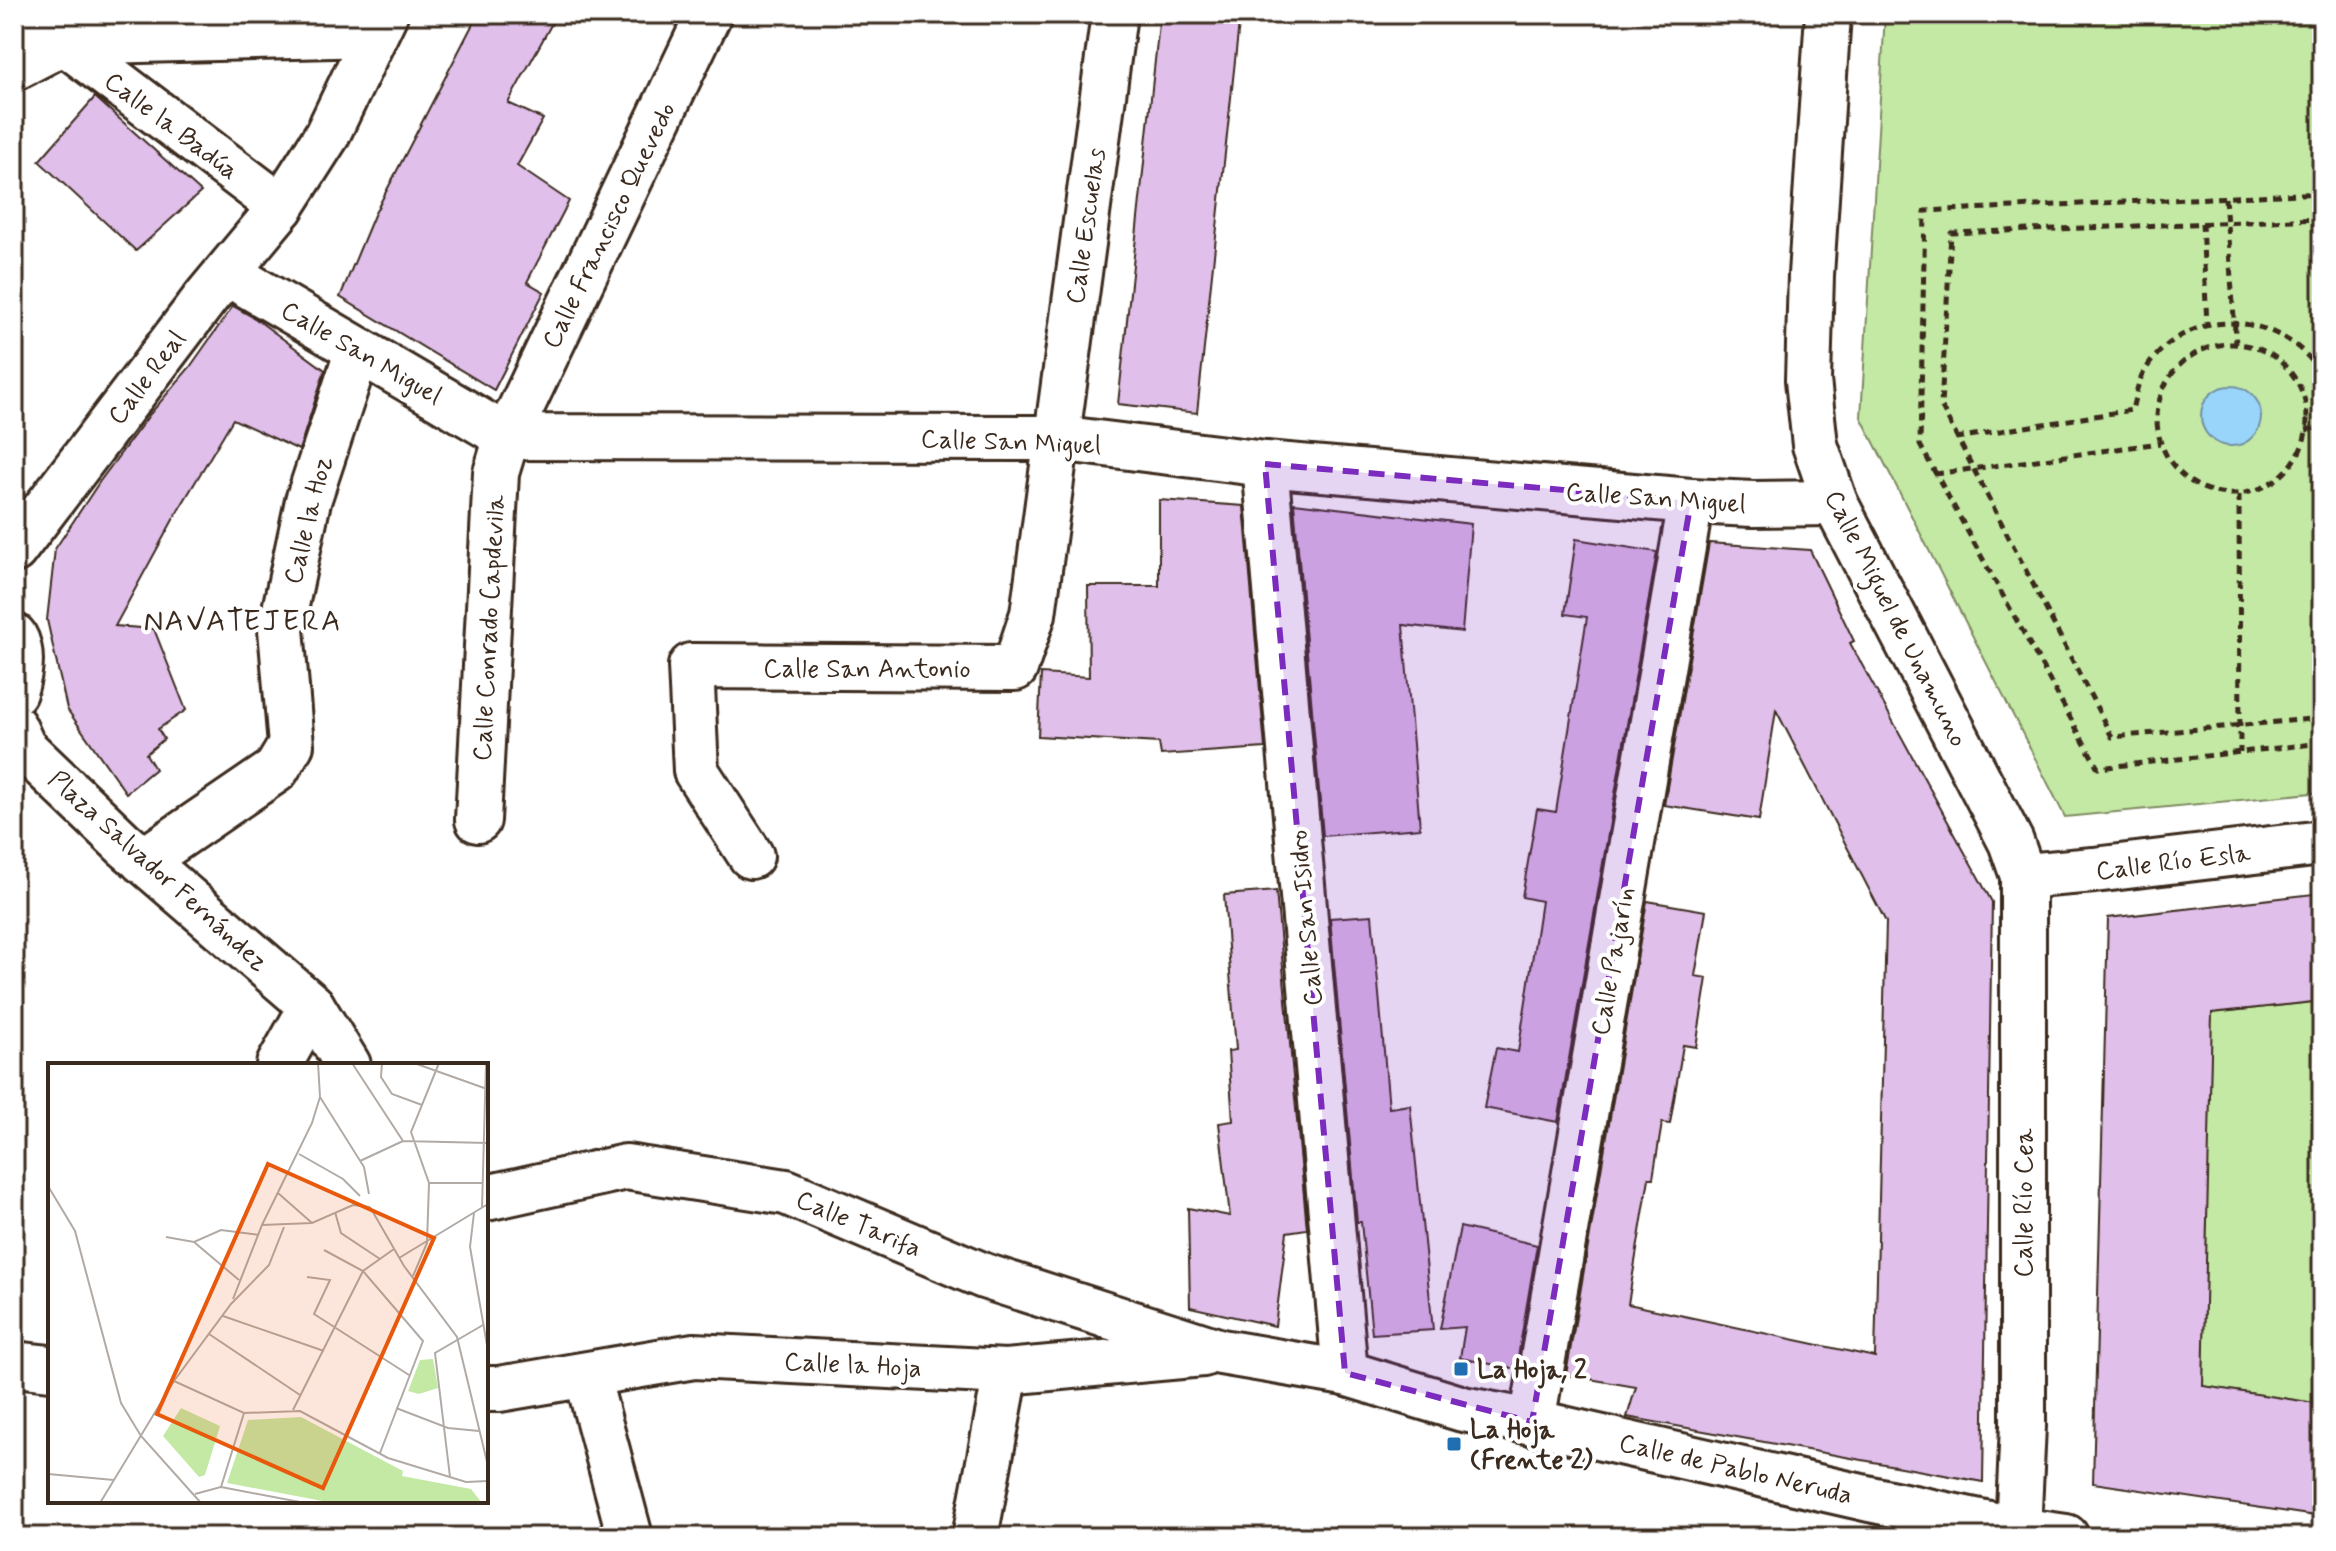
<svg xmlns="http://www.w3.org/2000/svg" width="2336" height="1551" font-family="Mynerve,sans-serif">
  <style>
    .green { fill: #c3e9a4; stroke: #7f8a61; stroke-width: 2 }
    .water { fill: #99d5fa; stroke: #7391a2; stroke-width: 2 }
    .building { fill: #e0bfeb; stroke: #3b2a1e; stroke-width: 2 }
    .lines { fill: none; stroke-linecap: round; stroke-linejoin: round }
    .minor-casing { stroke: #3b2a1e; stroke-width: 50 }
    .path { stroke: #3b2a1e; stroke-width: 5; stroke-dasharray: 8 6; stroke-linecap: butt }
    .minor { stroke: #fff; stroke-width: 44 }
    .marked { fill: #7b2cbf; fill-opacity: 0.2; stroke: #7b2cbf; stroke-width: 6; stroke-dasharray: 16 10; stroke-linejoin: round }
    .poi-dot { fill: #1f6fb2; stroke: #fff; stroke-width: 3 }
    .labels { text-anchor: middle; stroke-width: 8; stroke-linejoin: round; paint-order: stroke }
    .street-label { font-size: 26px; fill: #3b2a1e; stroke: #fff }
    .poi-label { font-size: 26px; font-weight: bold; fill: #3b2a1e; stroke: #fff; text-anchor: start }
    .quarter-label { font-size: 30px; letter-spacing: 2px; fill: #3b2a1e; stroke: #fff }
    .inset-road { fill: none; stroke: #b1aaa5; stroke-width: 2 }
    .view { fill: #e8590c; fill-opacity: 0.15; stroke: #e8590c; stroke-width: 4 }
    .inset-edge { fill: none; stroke: #3b2a1e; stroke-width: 4 }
  </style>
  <rect width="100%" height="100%" fill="#fff"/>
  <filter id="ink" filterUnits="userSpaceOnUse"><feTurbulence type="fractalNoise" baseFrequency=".0125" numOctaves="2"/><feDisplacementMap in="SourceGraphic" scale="16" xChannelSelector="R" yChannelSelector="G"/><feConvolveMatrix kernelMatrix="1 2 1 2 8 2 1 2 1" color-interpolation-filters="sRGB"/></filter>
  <g filter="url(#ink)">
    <!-- green -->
    <g class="green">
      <polygon points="1885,14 2322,14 2322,792 2065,817 1861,417"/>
      <polygon points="2322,1001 2322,1404 2203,1386 2211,1013"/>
    </g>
    <!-- water -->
    <circle class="water" cx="2231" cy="416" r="30"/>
    <!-- building -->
    <g class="building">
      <polygon points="478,14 557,14 508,103 543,119 517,166 569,201 527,282 544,292 494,390 340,297 374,215"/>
      <polygon points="1160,14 1240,14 1197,413 1118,404"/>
      <polygon points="95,97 201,192 136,251 39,161"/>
      <polygon points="233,306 256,319 325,370 299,450 233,419 175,516 115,626 154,629 186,710 158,729 164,739 146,754 155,769 126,793 67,709 47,620 55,549 100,481 150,414 190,367"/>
      <polygon points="1159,500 1244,506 1265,748 1161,755 1159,743 1038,736 1041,674 1089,677 1088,586 1159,586"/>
      <polygon points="1294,503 1471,524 1462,632 1403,625 1420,828 1323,836"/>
      <polygon points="1576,539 1657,552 1558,1122 1484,1108 1496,1048 1518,1052 1528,988 1541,901 1522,897 1537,809 1556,812 1587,617 1565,614"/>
      <polygon points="1709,543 1810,550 1854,641 1850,643 1992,902 1983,1482 1627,1417 1636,1387 1566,1375 1647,901 1706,911 1695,976 1707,978 1696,1047 1683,1045 1670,1124 1662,1123 1653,1178 1649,1178 1628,1304 1875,1357 1886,922 1776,710 1759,820 1664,805"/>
      <polygon points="1276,891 1307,1229 1287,1232 1275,1326 1190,1307 1188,1208 1230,1216 1219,1123 1233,1121 1228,1051 1236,1050 1224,895"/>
      <polygon points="2322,893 2322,1001 2212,1013 2203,1386 2322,1404 2322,1517 2093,1483 2108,918"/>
      <polygon points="1372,915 1389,1108 1410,1105 1433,1330 1372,1334 1361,1222 1357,1222 1330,918"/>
      <polygon points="1460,1227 1537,1245 1516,1369 1460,1358 1465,1327 1440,1329"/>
    </g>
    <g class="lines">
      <!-- minor casing -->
      <g class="minor-casing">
        <g id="minor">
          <polyline points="1828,14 1811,275 1808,380 1815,445 1835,503 2011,842 2023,876 2023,1426 2018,1530"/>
          <polyline points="14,15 64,42 281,207"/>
          <polyline points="14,68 64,42 373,34"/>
          <polyline points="227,273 507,437 1057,438 1265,464 1691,501 1753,504 1835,503"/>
          <polyline points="1265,464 1345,1373"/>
          <polyline points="14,550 207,296 281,207 327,135 385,14"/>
          <path d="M 14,636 C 24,653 20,674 14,692"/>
          <polyline points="14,727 23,747 124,844 312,1006 348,1065"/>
          <polyline points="478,820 496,473 507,437 709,14"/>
          <polyline points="751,856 696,771 691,666 1015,668 1033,614 1114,14"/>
          <polyline points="143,861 276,770 291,745 281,629 308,501 358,350"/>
          <polyline points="2023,876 2094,870 2322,843"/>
          <polyline points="279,1065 312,1006"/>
          <polyline points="486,1198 626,1167 786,1192 984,1276 1221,1352 1345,1373 1463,1409 1532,1422 1870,1499 2018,1530 2066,1537"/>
          <polyline points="14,1364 50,1368"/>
          <polyline points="587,1376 630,1537"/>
          <polyline points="486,1389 499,1389 694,1356 1006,1372 1203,1354"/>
          <polyline points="1532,1422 1691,501"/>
          <polyline points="975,1537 1006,1372"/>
        </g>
      </g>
      <!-- path -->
      <g class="path">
        <polyline points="2322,193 1925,211 1920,445 2098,768 2322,743"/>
        <polyline points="2225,198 2236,344"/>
        <polyline points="2322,219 1951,233 1941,406 2112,737 2322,718"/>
        <polyline points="2202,223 2207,325"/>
        <circle cx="2232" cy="419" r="75"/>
        <polyline points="2306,430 2322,427"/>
        <path d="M 1956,438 L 2132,410 C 2135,398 2137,385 2143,374 C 2183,303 2282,309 2322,375"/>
        <polyline points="1935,474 2160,443"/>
        <polyline points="2239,495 2240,752"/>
      </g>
      <!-- minor -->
      <use href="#minor" class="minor"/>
    </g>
  </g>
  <!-- marked area -->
  <path class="marked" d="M 1265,464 L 1691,501 L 1532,1422 L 1345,1373 Z"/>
  <!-- markers -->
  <g class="poi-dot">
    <rect x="1453" y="1361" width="16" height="16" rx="4"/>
    <rect x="1446" y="1436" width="16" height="16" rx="4"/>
  </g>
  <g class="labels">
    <!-- street labels -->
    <g class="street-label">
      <text transform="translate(172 125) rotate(37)" y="9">Calle la Badúa</text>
      <text transform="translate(608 225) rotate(-64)" y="9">Calle Francisco Quevedo</text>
      <text transform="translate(1085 226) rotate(-82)" y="9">Calle Escuelas</text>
      <text transform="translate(362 352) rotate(30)" y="9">Calle San Miguel</text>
      <text transform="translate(146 377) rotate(-53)" y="9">Calle Real</text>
      <text transform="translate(1011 441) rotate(2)" y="9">Calle San Miguel</text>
      <text transform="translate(1656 497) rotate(4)" y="9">Calle San Miguel</text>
      <text transform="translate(307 520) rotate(-76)" y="9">Calle la Hoz</text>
      <text transform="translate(1897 618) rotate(63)" y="9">Calle Miguel de Unamuno</text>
      <text transform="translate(488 628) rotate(-87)" y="9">Calle Conrado Capdevila</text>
      <text x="867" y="677">Calle San Antonio</text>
      <text transform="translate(2173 861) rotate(-7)" y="9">Calle Río Esla</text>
      <text transform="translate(159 870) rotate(42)" y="9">Plaza Salvador Fernández</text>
      <text transform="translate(1305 918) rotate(-95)" y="9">Calle San Isidro</text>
      <text transform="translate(1612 961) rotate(-80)" y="9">Calle Pajarín</text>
      <text transform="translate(2023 1203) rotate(-90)" y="9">Calle Río Cea</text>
      <text transform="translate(859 1223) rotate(23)" y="9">Calle Tarifa</text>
      <text transform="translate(853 1364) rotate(3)" y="9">Calle la Hoja</text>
      <text transform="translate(1736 1468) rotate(13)" y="9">Calle de Pablo Neruda</text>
    </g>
    <!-- poi labels -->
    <g class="poi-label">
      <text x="1477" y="1378">La Hoja, 2</text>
      <text x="1470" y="1438">La Hoja<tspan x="1470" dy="30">(Frente 2)</tspan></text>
    </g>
    <!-- quarter labels -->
    <g class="quarter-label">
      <text x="243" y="630">NAVATEJERA</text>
    </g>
  </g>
  <!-- overview -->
  <g transform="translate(48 1063)">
    <rect width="440" height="440" fill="#fff"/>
    <path d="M 385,296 L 390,325 L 371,331 L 360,328 L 372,297 ZM 133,345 L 172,363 L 157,412 L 151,414 L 115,373 ZM 253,354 L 355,408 L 354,413 L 423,426 L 434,440 L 285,440 L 179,420 L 200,357 Z" fill="#c3e9a4"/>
    <path class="inset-road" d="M 304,0 L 355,78 L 440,80M 334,0 L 333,14 L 344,31 L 374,42M 366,0 L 439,26M 272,34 L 316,104 L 321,131M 251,91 L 295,116 L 312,133M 312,98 L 355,78M 381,120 L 434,120M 0,123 L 27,168 L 73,340 L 93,373 L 153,440M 230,130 L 264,160M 322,144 L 356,203 L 409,274 L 440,403M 434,145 L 438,0M 287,149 L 293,170 L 332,196M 426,150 L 422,184 L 440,288M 214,162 L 264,160 L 305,142 L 322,144M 118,174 L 146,179 L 173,167 L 211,172M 146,179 L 191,217M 276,187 L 315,208 L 375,278 L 332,390M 351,195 L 440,141M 365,213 L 379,180 L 381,120 L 363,69 L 391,0M 259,214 L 282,217 L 266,251 L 361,312M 185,236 L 214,162 L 264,60 L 272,34 L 270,0M 175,253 L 276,288M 161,271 L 252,332M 126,318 L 196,350 L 252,348 L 340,395 L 418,419 L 440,418M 348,345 L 400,365 L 431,368M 245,347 L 315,208 L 346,186M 0,411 L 66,417M 402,414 L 387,290 L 435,262M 173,424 L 257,440M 147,431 L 173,424 L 196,350M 52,440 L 126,318 L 183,241 L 221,202 L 236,164"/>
    <path class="view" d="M 220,101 L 386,175 L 275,425 L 109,351 Z"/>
    <rect width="440" height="440" class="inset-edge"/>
  </g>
  <!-- margin -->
  <rect width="2336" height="1551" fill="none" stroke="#fff" stroke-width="48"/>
  <rect x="24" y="24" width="2288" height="1503" fill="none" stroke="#3b2a1e" stroke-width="3" filter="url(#ink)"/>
</svg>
